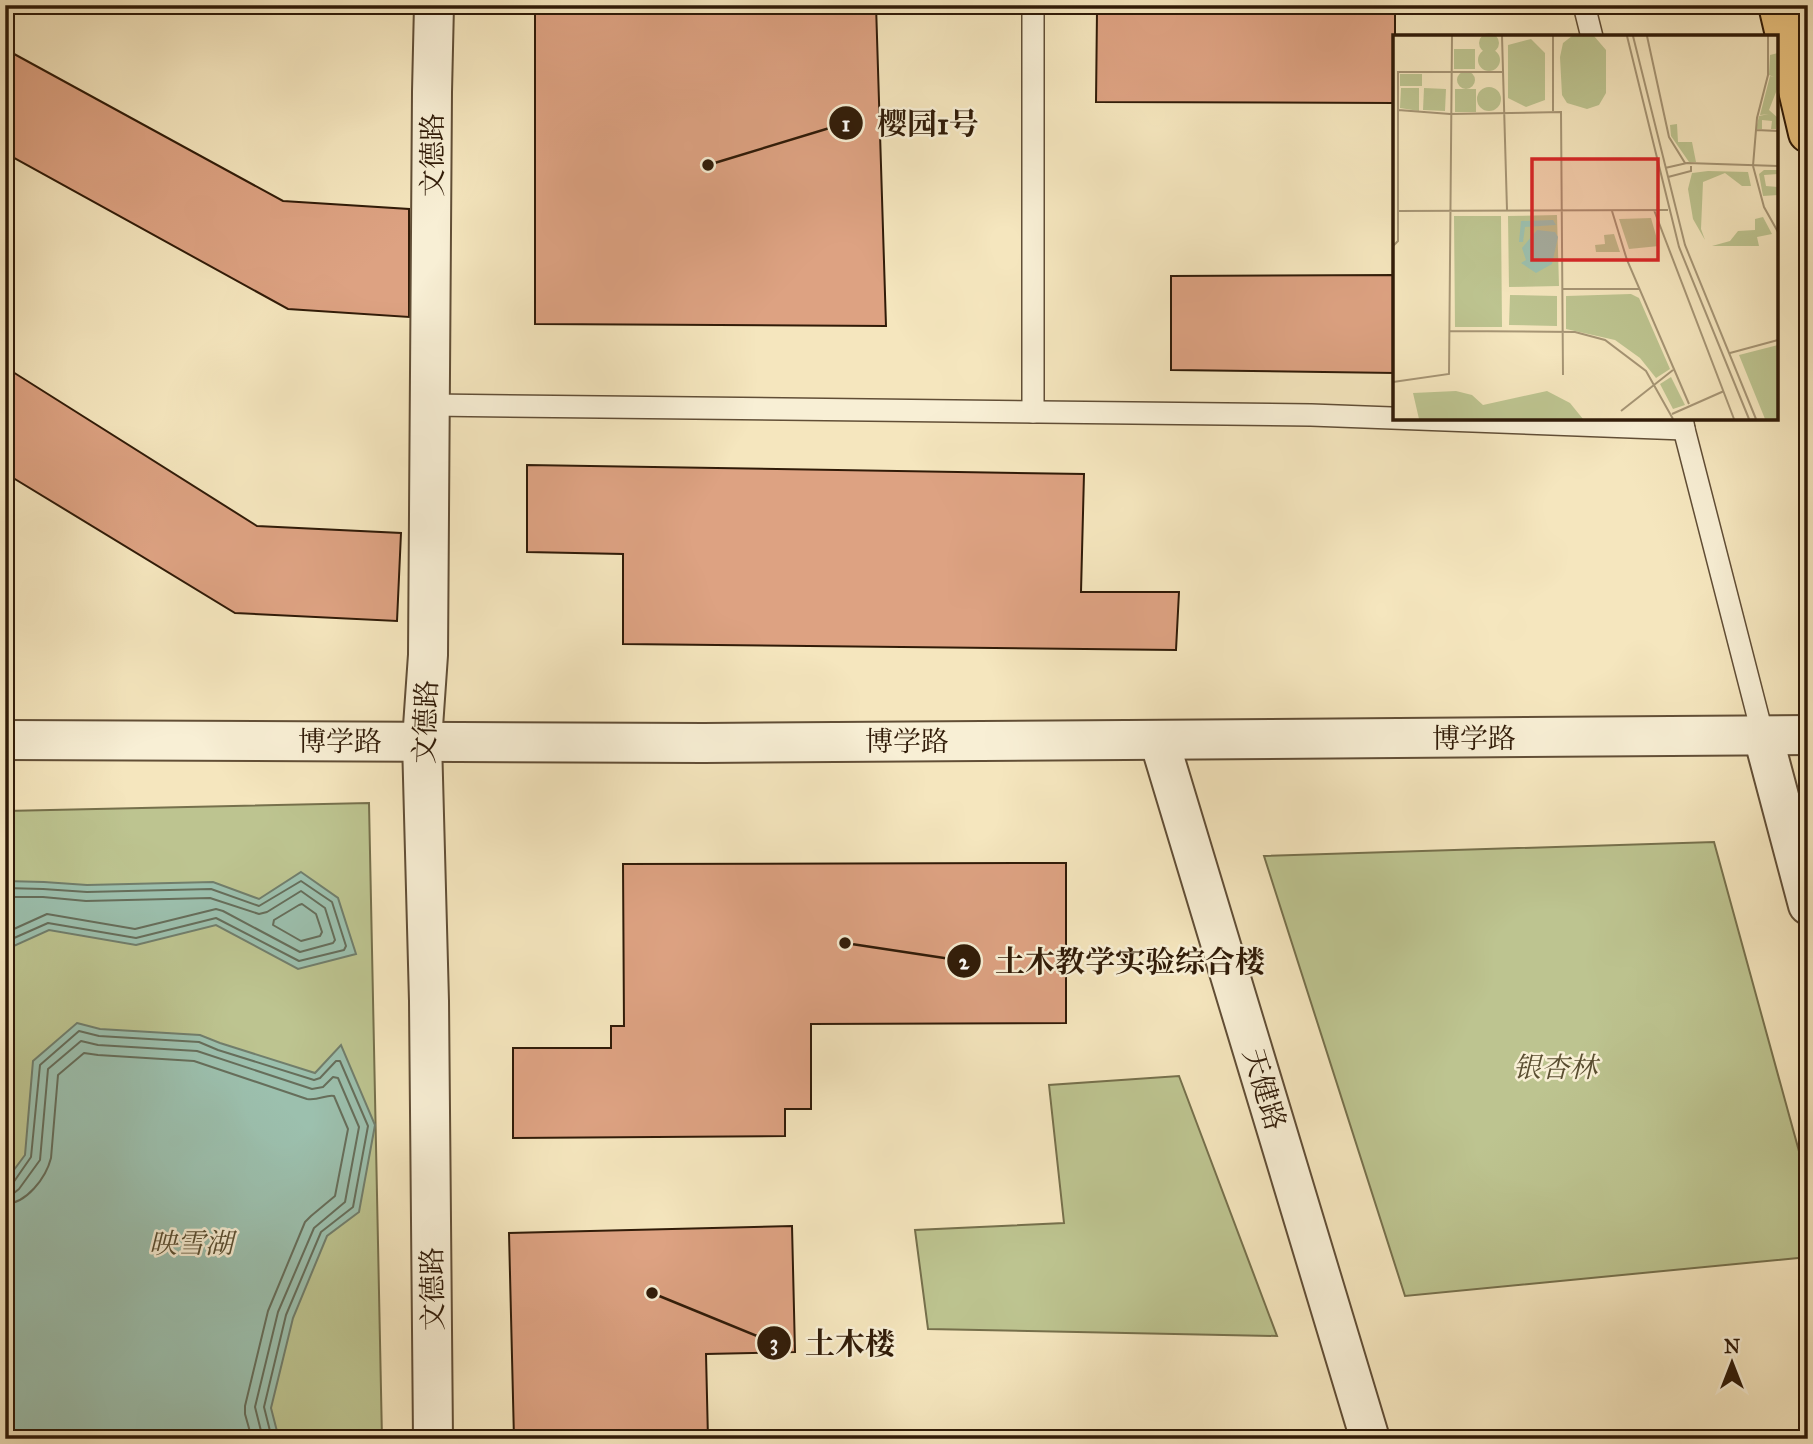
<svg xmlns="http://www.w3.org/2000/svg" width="1813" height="1444" font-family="'IM FELL Great Primer','Noto Serif SC',serif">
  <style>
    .green { fill: #bdc490; stroke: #76704c; stroke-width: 2 }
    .water { fill: #9cc0ae; stroke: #717e6c; stroke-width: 2 }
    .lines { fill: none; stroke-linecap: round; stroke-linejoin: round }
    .shore { stroke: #666e5b; stroke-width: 2 }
    .building { fill: #dda282; stroke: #301b08; stroke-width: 2 }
    .service-casing { stroke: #614e36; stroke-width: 24 }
    .minor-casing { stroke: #614e36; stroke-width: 42 }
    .primary-casing { stroke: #301b08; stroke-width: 42 }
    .service { stroke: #f8efd5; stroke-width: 21 }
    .minor { stroke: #f8efd5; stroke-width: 38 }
    .primary { stroke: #eac37f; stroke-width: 38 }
    .labels { text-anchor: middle; stroke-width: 5; stroke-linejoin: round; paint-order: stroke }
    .street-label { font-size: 28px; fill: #301b08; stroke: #f8efd5 }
    .park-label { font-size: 28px; font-style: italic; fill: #5a4e31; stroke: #f8efd5 }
    .inset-road { fill: none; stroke: #a69575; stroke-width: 2 }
    .view { fill: #d62828; fill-opacity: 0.15; stroke: #d62828; stroke-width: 3.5 }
    .inset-edge { fill: none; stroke: #301b08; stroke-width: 3.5 }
    .leader { fill: none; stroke: #301b08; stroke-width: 2.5 }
    .callout-dot { fill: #301b08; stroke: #f8efd5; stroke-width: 2.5 }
    .mark-label { font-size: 21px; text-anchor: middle; font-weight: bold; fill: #fff }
    .callout-label { font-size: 30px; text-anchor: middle; font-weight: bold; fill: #301b08; stroke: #f8efd5; stroke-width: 5; stroke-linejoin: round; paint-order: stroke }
  </style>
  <rect width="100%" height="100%" fill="#f5e6be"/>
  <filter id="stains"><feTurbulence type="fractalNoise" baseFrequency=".00286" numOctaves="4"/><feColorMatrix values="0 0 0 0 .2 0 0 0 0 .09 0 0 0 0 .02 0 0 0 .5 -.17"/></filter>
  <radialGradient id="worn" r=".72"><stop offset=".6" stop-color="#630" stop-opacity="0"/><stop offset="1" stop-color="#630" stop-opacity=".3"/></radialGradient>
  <!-- green -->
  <g class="green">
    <polygon points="369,803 382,1439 5,1439 5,811"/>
    <polygon points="1714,842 1808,1184 1808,1257 1405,1296 1264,856"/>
    <polygon points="1179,1076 1277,1336 928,1329 915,1230 1064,1223 1049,1085"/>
  </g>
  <!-- water -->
  <g class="water">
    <polygon points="301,872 338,898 356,954 298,969 216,925 136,945 49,930 5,950 5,881 44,882 87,885 213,882 259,899"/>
    <polygon points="77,1023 100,1029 200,1035 220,1043 315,1073 341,1045 375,1125 359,1212 327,1236 293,1318 271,1408 279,1439 5,1439 5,1182 25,1155 33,1061"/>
  </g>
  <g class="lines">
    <!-- shore -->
    <g class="shore">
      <polyline points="5,888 43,889 87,892 211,889 259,906 301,881 332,902 346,946 344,950 299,961 216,918 136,938 48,923 5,942"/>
      <polyline points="5,897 43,897 86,901 210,898 259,914 267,912 301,891 325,908 335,940 333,943 300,952 223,911 216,909 135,929 47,914 5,933"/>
      <polygon points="302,904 316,914 322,932 320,936 301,941 273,925 274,920 299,905"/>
      <polyline points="5,1185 13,1183 31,1157 40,1065 79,1031 99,1036 199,1042 218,1050 314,1080 320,1078 336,1061 340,1061 368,1126 353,1207 321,1232 286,1315 264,1407 272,1439"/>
      <polyline points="5,1194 14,1193 19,1189 40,1160 48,1069 81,1041 98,1045 197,1051 312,1089 323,1087 333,1077 338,1078 359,1127 345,1202 314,1228 278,1312 255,1407 263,1439"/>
      <path d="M 5,1204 C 26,1204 46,1178 51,1158 L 58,1075 L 84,1053 L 98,1055 L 194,1061 L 307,1099 C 318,1101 327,1094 334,1096 L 348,1129 L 335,1196 L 311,1216 L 305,1222 L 268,1311 L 245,1406 L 245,1414 L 252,1439"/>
    </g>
  </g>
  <!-- building -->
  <g class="building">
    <polygon points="535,5 876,5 886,326 535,324"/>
    <polygon points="1097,11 1395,13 1395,103 1096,102"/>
    <polygon points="5,49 283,201 409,209 409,317 288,309 5,153"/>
    <polygon points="1395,275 1395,373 1171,370 1171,276"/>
    <polygon points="5,367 257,526 401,533 397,621 235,613 5,473"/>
    <polygon points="527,465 1084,474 1081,592 1179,592 1176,650 623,644 623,554 527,552"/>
    <polygon points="1066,863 1066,1023 811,1024 811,1109 785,1109 785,1136 513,1138 513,1048 611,1048 611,1026 624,1026 623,864"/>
    <polygon points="792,1226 795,1352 706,1354 708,1439 514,1439 509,1233"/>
  </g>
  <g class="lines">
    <!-- service casing -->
    <g class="service-casing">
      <g id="service">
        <polyline points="1033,5 1033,412"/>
        <polyline points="1584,5 1592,37"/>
        <polyline points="430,405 1311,415 1684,429 1682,418"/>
        <polyline points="1684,429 1763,736"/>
      </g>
    </g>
    <!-- minor casing -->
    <g class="minor-casing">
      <g id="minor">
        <polyline points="1763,736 1808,905"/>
        <polyline points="5,740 704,743 1808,735"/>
        <polyline points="1159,740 1370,1439"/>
        <polyline points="433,1439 429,1001 422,741 428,655 432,92 434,5"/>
      </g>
    </g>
    <!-- primary casing -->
    <g class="primary-casing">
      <polyline id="primary" points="1778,5 1808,133"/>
    </g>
    <!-- service -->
    <use href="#service" class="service"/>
    <!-- minor -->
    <use href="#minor" class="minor"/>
    <!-- primary -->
    <use href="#primary" class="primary"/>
  </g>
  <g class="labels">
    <!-- street labels -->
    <g class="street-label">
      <text transform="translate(432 155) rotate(-90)" y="10">文德路</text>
      <text transform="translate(425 722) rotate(-88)" y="10">文德路</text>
      <text x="1474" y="748">博学路</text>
      <text x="340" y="751">博学路</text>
      <text x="907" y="751">博学路</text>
      <text transform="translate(1265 1089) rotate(73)" y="10">天健路</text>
      <text transform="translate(432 1289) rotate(-91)" y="10">文德路</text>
    </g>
    <!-- park labels -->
    <g class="park-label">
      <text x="1555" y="1077">银杏林</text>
      <text x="191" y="1253">映雪湖</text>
    </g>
  </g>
  <!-- overview -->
  <g transform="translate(1393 35)">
    <rect width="385" height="385" fill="#f5e6be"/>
    <path d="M86 8a10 10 0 1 1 20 0a10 10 0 1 1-20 0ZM 179,1 L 201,1 L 213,15 L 213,58 L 206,70 L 194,74 L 174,68 L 169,60 L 167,22 L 170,8 ZM 138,4 L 152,18 L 152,65 L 133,72 L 115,63 L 115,10 ZM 61,14 L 82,14 L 82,34 L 61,34 ZM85 25a11 11 0 1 1 22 0a11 11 0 1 1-22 0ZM 385,18 L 385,52 L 376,75 L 385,83 L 383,94 L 378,94 L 379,86 L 369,85 L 369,94 L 363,94 L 366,81 L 376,79 L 367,80 L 377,41 L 381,42 L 376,40 L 377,20 ZM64 45a9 9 0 1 1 18 0a9 9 0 1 1-18 0ZM 7,39 L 29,39 L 29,51 L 7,51 ZM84 64a12 12 0 1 1 24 0a12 12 0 1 1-24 0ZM 8,53 L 26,53 L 26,76 L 7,73 ZM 31,53 L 53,54 L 52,76 L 30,75 ZM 62,54 L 83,54 L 83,77 L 62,77 ZM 284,89 L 285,107 L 299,107 L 303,127 L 296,127 L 278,101 L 277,90 ZM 371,135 L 385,135 L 385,139 L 371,140 L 373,151 L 385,152 L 385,160 L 370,161 L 366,139 ZM 315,136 L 355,137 L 358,151 L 349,151 L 332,138 L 310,147 L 308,194 L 312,205 L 300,184 L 295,154 L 299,138 ZM 164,180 L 166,251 L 116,252 L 115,181 ZM 61,181 L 108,181 L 109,292 L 62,292 ZM 370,182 L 379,199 L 364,202 L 366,211 L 319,211 L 337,206 L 345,196 L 362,195 L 362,184 ZM 258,183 L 266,211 L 236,214 L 226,184 ZM 221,199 L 227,217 L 203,217 L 202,210 L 212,209 L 211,200 ZM 238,259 L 246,263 L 277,334 L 263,343 L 247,323 L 222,305 L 173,294 L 173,261 ZM 117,260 L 164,261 L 164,291 L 116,290 ZM 385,310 L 385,384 L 372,384 L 346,320 ZM 278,342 L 292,370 L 280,374 L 267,349 ZM 63,356 L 79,360 L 90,370 L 154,356 L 177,368 L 190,384 L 26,384 L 20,358 Z" fill="#bdc490"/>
    <path d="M 160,185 L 163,190 L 132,192 L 130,207 L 126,207 L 128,186 ZM 144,195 L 162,197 L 165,202 L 159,229 L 143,238 L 128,228 L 133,225 L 129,213 Z" fill="#9cc0ae"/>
    <path class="inset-road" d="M 109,1 L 114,175M 234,1 L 286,212 L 356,384M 240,1 L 292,210 L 363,384M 254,1 L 276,102 L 292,128M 375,1 L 375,40 L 364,83 L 360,131 L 371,172 L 385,197M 5,75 L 57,79 L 168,77 L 170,340M 160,76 L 160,1M 363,95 L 385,96M 272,133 L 294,128 L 385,131M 275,142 L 298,136 L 298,131M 261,175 L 341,384M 5,176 L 275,175M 219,176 L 234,225 L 296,369M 0,211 L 5,206 L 5,37 L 109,37M 169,254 L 246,254M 56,296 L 182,297 L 212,305 L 253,336 L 280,384M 337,318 L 385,305M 0,347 L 56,339 L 59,1M 228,376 L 280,335M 279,379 L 331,356"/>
    <path class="view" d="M 139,124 L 265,124 L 265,225 L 139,225 Z"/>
    <rect width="385" height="385" class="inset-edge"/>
  </g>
  <!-- callouts -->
  <path class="leader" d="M708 165L846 123M845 943L964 961M652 1293L774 1343"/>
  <g class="callout-dot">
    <circle cx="708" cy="165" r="7"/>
    <circle cx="845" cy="943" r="7"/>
    <circle cx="652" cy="1293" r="7"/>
    <circle cx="846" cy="123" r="18"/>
    <circle cx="964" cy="961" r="18"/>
    <circle cx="774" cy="1343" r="18"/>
  </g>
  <g class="mark-label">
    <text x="846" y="131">1</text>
    <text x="964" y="969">2</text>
    <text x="774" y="1350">3</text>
  </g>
  <g class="callout-label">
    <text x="928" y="134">樱园1号</text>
    <text x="1130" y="972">土木教学实验综合楼</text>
    <text x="850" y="1354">土木楼</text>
  </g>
  <!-- margin -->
  <rect width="1813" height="1444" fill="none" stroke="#f5e6be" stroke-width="28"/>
  <rect x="7" y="7" width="1799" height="1430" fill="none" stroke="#301b08" stroke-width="3.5"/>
  <rect x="14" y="14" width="1785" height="1416" fill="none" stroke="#301b08" stroke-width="2"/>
  <!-- north arrow -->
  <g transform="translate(1732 1363)" stroke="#f8efd5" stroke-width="5" paint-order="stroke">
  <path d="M0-5L12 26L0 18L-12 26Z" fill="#301b08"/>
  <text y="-10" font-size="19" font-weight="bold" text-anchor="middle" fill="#301b08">N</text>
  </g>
  <rect width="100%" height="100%" filter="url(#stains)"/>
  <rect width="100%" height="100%" fill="url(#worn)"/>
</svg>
